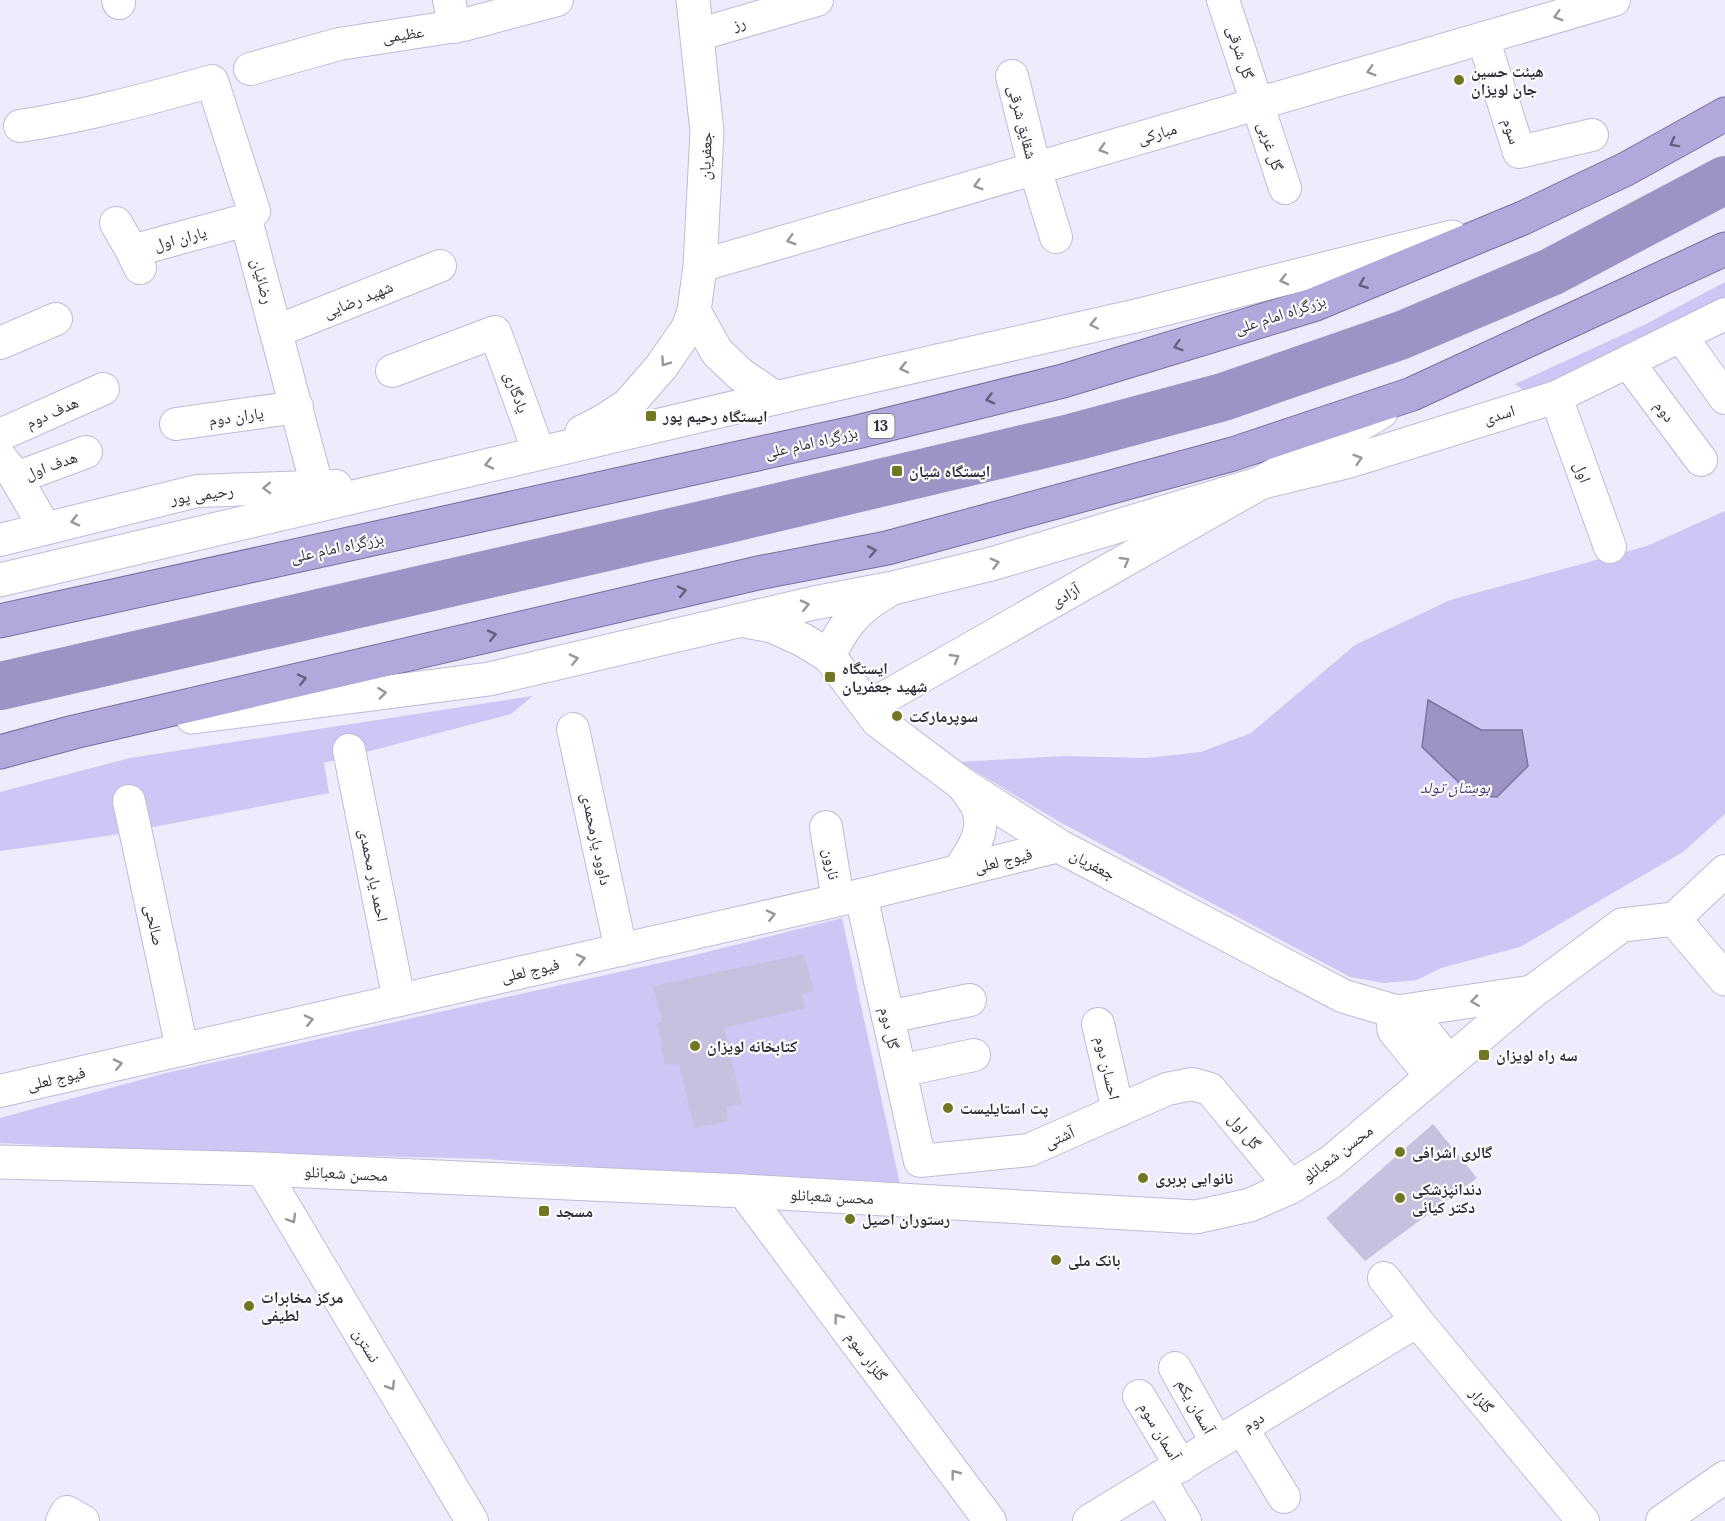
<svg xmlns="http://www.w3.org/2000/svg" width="1725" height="1521" font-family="Lora,'Noto Naskh Arabic',serif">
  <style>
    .green { fill: #cfc6f5 }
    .water { fill: #9d93c5; stroke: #7c759b; stroke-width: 1.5 }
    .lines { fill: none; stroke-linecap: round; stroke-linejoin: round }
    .river { stroke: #9d93c5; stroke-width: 48 }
    .building { fill: #c6c1de }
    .minor-casing { stroke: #bfbad7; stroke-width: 34 }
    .secondary-casing { stroke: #bfbad7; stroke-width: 35 }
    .trunk-casing { stroke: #79709d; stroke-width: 35 }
    .minor { stroke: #fff; stroke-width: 32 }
    .secondary { stroke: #fff; stroke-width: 33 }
    .trunk { stroke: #b3a8dc; stroke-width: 33 }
    .oneway { stroke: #98969c }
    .oneway2 { stroke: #645f7a }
    .poi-dot { fill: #717720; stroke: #fbfbfb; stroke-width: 2 }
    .labels { text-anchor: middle; stroke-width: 4.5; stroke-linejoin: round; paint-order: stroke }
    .shield { fill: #fbfbfb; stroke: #6d6c73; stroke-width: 1.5 }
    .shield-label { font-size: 15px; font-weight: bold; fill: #302e39 }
    .street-label { font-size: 16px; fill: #302e39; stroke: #fbfbfb }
    .poi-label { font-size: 16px; font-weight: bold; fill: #302e39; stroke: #fbfbfb; text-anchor: start }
    .park-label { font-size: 16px; font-style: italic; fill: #41306e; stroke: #fbfbfb }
  </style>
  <rect width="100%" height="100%" fill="#eeebfd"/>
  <!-- green -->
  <g class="green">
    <polygon points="1725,282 1725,300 1527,393 1515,384 1646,324"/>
    <polygon points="1725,511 1725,814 1683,852 1520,947 1441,968 1417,980 1384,983 1350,977 1058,821 960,762 1062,756 1146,758 1201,752 1251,733 1355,645 1450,600 1647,546"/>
    <polygon points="533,696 511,714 324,763 329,793 107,836 0,851 0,792 130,758"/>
    <polygon points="842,918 900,1184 746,1178 487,1159 131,1150 0,1143 0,1118 166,1073 691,956"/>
  </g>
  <!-- water -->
  <polygon class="water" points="1428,700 1481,730 1522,730 1528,766 1497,797 1472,795 1422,747"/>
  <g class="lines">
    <!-- river -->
    <polyline class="river" points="0,686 724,520 1074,437 1223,397 1402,335 1551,272 1725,180"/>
  </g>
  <!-- building -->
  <g class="building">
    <polygon points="804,954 814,991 802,994 805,1008 724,1028 742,1104 726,1107 728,1121 694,1128 679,1064 665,1065 657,1023 662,1022 653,986"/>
    <polygon points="1433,1124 1477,1178 1365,1261 1326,1218"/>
  </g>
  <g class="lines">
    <!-- minor casing -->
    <g class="minor-casing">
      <g id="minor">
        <polyline points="118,0 119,3"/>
        <polyline points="449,0 455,27"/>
        <polyline points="1223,0 1285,188"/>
        <polyline points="697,35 817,0"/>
        <polyline points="1483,38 1519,152 1592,135"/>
        <polyline points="250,69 339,44 463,25 557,0"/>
        <polyline points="1012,76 1035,169 1056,237"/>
        <path d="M 20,126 C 85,116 148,99 212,81 L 254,211 L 246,220 L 317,486"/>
        <polyline points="116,223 132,251"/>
        <polyline points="700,266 1614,0"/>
        <polyline points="140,268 132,251 246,220"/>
        <polyline points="277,331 440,266"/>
        <polyline points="1681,336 1725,398"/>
        <polyline points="0,343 56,319"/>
        <polyline points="1628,362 1701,460"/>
        <polyline points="392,371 495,332 539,453"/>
        <polyline points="1556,397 1610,547"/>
        <polyline points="176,424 297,407"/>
        <polyline points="0,435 103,389"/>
        <polyline points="0,457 13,473 45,528"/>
        <polyline points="16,478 86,452"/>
        <polyline points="0,540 197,491 336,486"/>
        <polyline points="868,707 1261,483 1348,462 1556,397 1725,314"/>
        <polyline points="573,729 621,950"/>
        <polyline points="349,750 399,1000"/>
        <polyline points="129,801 182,1049"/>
        <polyline points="826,827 838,900"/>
        <path d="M 958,871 C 971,852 986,833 978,809 C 975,801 967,792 962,784"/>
        <polyline points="861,895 920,1161 1029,1150 1167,1089 1192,1084 1210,1089 1291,1187"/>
        <polyline points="1674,919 1725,871"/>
        <polyline points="888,1017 970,1000"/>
        <polyline points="1098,1024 1118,1111"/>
        <polyline points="900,1071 974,1055"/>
        <polyline points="0,1091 861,895 1059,846"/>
        <polyline points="262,1169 472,1521"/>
        <polyline points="743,1191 990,1521"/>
        <polyline points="1384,1278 1417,1321 1583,1521"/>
        <polyline points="1175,1368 1217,1443"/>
        <polyline points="1139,1396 1181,1466"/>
        <polyline points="1242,1428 1284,1497"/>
        <polyline points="1159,1478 1185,1521"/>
        <polyline points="62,1521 67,1512 83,1521"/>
        <polyline points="1089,1521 1417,1321"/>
        <polyline points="1662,1521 1725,1477"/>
      </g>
    </g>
    <!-- secondary casing -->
    <g class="secondary-casing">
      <g id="secondary">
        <polyline points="694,311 717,352 740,374 775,398"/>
        <polyline points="582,432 602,422 628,405 661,367 688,328 694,311 700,266 707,132 693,0"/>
        <polyline points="0,580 775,398 1144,314 1452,237"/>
        <polyline points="745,621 772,626 803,640 829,656 878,721 962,784 1059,846 1343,996 1397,1012 1532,992"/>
        <path d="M 829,656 C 843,626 857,608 886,592"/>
        <polyline points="192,717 489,679 814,603 893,588 995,563 1261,483 1381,412"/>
        <polygon points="1397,1012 1405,1012 1412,1016 1443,1055 1443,1063 1439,1070 1431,1071 1424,1067 1394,1030 1393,1018"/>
        <polyline points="0,1162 262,1169 743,1191 1196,1217 1250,1205 1291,1187 1331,1162 1532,992 1622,925 1674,919 1725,979"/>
      </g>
    </g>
    <!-- trunk casing -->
    <g class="trunk-casing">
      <g id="trunk">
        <polyline points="0,621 857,432 1063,381 1313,305 1523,218 1626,169 1725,114"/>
        <polyline points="0,752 74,732 758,573 887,548 1233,454 1412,394 1725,249"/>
      </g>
    </g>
    <!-- minor -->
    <use href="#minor" class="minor"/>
    <!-- secondary -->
    <use href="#secondary" class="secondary"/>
    <!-- trunk -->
    <use href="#trunk" class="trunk"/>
  </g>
  <!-- one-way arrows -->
  <defs><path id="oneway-chevron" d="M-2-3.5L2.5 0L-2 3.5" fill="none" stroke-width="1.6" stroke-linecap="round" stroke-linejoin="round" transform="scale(1.5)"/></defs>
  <g class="oneway">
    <use href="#oneway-chevron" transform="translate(1558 16) rotate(164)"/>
    <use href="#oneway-chevron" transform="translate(1371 71) rotate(164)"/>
    <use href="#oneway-chevron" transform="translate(1103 149) rotate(164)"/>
    <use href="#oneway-chevron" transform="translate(978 185) rotate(164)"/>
    <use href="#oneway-chevron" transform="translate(791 240) rotate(164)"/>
    <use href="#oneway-chevron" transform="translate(1284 280) rotate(166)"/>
    <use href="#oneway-chevron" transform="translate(1094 324) rotate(168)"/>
    <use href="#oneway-chevron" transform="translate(665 362) rotate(125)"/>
    <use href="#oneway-chevron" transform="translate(904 368) rotate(167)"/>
    <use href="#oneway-chevron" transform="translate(1358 459) rotate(-17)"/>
    <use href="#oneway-chevron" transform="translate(489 464) rotate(167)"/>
    <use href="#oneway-chevron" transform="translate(267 488) rotate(178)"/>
    <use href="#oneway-chevron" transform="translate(75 521) rotate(166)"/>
    <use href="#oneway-chevron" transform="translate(1125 561) rotate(-30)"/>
    <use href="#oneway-chevron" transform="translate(995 563) rotate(-15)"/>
    <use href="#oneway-chevron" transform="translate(805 605) rotate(-13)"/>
    <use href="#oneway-chevron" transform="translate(955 658) rotate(-30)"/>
    <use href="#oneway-chevron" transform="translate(574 659) rotate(-13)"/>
    <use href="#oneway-chevron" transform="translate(382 693) rotate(-7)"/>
    <use href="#oneway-chevron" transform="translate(771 915) rotate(-13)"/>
    <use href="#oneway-chevron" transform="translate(581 959) rotate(-13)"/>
    <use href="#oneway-chevron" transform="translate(1475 1001) rotate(172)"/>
    <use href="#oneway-chevron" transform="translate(309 1020) rotate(-13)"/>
    <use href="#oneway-chevron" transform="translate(118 1064) rotate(-13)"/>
    <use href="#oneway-chevron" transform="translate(292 1219) rotate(59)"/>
    <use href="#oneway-chevron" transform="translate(838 1318) rotate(-127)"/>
    <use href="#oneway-chevron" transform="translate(391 1386) rotate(59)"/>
    <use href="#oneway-chevron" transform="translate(955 1474) rotate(-127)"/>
  </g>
  <g class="oneway2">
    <use href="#oneway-chevron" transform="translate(1674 143) rotate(151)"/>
    <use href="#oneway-chevron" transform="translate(1363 284) rotate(158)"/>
    <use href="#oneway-chevron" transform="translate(1178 346) rotate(163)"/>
    <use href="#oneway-chevron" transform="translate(990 399) rotate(166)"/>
    <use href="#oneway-chevron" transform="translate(872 551) rotate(-11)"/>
    <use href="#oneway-chevron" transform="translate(682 591) rotate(-13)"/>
    <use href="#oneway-chevron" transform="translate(492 635) rotate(-13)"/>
    <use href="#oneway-chevron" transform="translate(302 679) rotate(-13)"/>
  </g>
  <!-- markers -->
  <g class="poi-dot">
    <circle cx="1459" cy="80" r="6"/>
    <rect x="645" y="410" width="12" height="12" rx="3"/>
    <rect x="891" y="465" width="12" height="12" rx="3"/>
    <rect x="824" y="671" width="12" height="12" rx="3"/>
    <circle cx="897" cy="716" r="6"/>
    <circle cx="695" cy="1046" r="6"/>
    <rect x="1478" y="1049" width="12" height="12" rx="3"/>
    <circle cx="948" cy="1108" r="6"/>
    <circle cx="1400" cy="1152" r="6"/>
    <circle cx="1143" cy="1178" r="6"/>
    <circle cx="1400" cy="1198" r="6"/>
    <rect x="538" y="1205" width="12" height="12" rx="3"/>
    <circle cx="850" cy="1219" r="6"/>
    <circle cx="1056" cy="1260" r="6"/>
    <circle cx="249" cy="1306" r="6"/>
  </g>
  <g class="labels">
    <!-- shield labels -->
    <rect class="shield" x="867.5" y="414" width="27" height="24" rx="4.5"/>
    <g class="shield-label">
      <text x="881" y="431">13</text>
    </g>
    <!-- street labels -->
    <g class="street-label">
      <text transform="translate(739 23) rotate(-16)" y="6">رز</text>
      <text transform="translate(403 34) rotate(-8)" y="6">عظیمی</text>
      <text transform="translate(1241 52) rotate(72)" y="6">گل شرقی</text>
      <text transform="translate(1023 122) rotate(76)" y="6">شقایق شرقی</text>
      <text transform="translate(1512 131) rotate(72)" y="6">سوم</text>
      <text transform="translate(1157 133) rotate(-16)" y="6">مبارکی</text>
      <text transform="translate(1271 146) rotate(72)" y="6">گل غربی</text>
      <text transform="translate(705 156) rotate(-88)" y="6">جعفریان</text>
      <text transform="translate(180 238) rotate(-15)" y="6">یاران اول</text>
      <text transform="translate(263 281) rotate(75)" y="6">رضائیان</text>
      <text transform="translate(358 299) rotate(-22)" y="6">شهید رضایی</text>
      <text transform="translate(1280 314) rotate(-18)" y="6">بزرگراه امام علی</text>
      <text transform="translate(517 392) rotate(70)" y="6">یادگاری</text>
      <text transform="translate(1665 411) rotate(53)" y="6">دوم</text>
      <text transform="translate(52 412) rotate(-24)" y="6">هدف دوم</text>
      <text transform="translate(1499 414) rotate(-17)" y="6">اسدی</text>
      <text transform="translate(236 416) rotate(-8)" y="6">یاران دوم</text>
      <text transform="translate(811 442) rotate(-13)" y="6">بزرگراه امام علی</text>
      <text transform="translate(51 465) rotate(-20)" y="6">هدف اول</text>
      <text transform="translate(1583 472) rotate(70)" y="6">اول</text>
      <text transform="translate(202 494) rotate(-8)" y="6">رحیمی پور</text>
      <text transform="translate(337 547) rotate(-12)" y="6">بزرگراه امام علی</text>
      <text transform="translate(1065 595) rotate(-30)" y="6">آزادی</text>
      <text transform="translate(597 839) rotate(78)" y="6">داوود یارمحمدی</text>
      <text transform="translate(1003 860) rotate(-14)" y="6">فیوج لعلی</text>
      <text transform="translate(832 864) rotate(80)" y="6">نارون</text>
      <text transform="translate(1093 864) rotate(28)" y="6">جعفریان</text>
      <text transform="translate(374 875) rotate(79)" y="6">احمد یار محمدی</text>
      <text transform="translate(155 925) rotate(78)" y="6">صالحی</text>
      <text transform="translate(530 970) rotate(-13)" y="6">فیوج لعلی</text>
      <text transform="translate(890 1028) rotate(78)" y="6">گل دوم</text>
      <text transform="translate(1108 1068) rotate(77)" y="6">احسان دوم</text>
      <text transform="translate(56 1078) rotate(-13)" y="6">فیوج لعلی</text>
      <text transform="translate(1245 1131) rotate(50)" y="6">گل اول</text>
      <text transform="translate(1059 1137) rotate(-24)" y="6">آشتی</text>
      <text transform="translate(1337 1153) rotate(-37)" y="6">محسن شعبانلو</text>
      <text transform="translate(346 1173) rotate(3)" y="6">محسن شعبانلو</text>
      <text transform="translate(832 1196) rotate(3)" y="6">محسن شعبانلو</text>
      <text transform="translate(367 1345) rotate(59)" y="6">نسترن</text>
      <text transform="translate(867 1356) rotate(53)" y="6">گلزار سوم</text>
      <text transform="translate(1482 1400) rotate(50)" y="6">گلزار</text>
      <text transform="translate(1196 1406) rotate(61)" y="6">آسمان یکم</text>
      <text transform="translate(1253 1421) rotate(-31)" y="6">دوم</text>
      <text transform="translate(1160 1431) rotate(59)" y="6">آسمان سوم</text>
    </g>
    <!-- poi labels -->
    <g class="poi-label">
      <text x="1471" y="77">هیئت حسین<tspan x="1471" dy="18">جان لویزان</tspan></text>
      <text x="663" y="422">ایستگاه رحیم پور</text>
      <text x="909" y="477">ایستگاه شیان</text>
      <text x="842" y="674">ایستگاه<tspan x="842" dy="18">شهید جعفریان</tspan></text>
      <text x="909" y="722">سوپرمارکت</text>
      <text x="707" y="1052">کتابخانه لویزان</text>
      <text x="1496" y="1061">سه راه لویزان</text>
      <text x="960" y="1114">پت استایلیست</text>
      <text x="1412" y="1158">گالری اشرافی</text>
      <text x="1155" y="1184">نانوایی بربری</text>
      <text x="1412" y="1195">دندانپزشکی<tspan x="1412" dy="18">دکتر کیائی</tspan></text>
      <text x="556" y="1217">مسجد</text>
      <text x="862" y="1225">رستوران اصیل</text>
      <text x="1068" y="1266">بانک ملی</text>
      <text x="261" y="1303">مرکز مخابرات<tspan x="261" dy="18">لطیفی</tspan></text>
    </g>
    <!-- park labels -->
    <g class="park-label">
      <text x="1455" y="793">بوستان تولد</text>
    </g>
  </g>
</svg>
